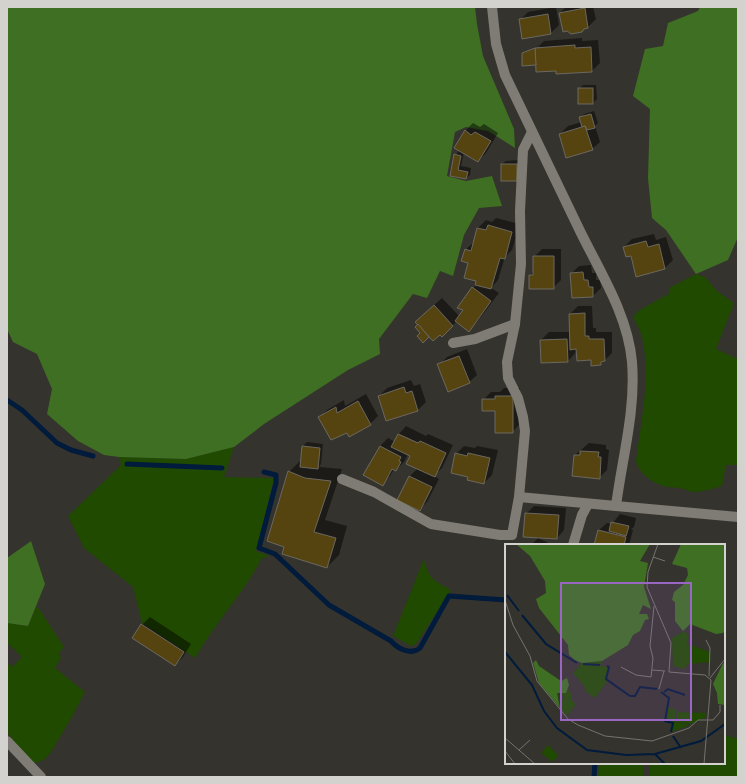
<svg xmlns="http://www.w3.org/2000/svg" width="745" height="784" font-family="'IBM Plex Serif',serif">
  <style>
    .green { fill: #1f4a00 }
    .forest { fill: #3e6f23 }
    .shadow { fill: #0007; fill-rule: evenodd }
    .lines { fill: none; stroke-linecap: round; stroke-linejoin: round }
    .stream { stroke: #011b3c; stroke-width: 5 }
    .building { fill: #564410; stroke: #6b6861 }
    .minor { stroke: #7f7c75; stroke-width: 10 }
    .inset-river { fill: none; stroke: #011b3c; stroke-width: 2 }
    .inset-road { fill: none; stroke: #75736d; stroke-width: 1 }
    .view { fill: #9a66c4; fill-opacity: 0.15; stroke: #9a66c4; stroke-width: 2 }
    .inset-edge { fill: none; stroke: #d4d2ce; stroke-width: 2 }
  </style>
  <rect width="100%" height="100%" fill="#35332d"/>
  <!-- green -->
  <g class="green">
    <path d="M 696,274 L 705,277 L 718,292 L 734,303 L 716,349 L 738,359 L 738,465 L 726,465 L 722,486 C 712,489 702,492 691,492 C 688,491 686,489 683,489 C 678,487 672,488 667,487 C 654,484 639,474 636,461 C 641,422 652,372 641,334 C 639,328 636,323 633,317 L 638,311 L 670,293 L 669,288 Z"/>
    <path d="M 234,447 L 224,477 L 274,478 L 256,551 L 270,556 L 262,558 C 243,594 215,623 195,658 L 142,623 L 133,587 L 84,548 L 68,516 L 121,465 L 119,457 L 186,459 Z"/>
    <path d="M 424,559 C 429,579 433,580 451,590 L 416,644 L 411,646 L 393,636 Z"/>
    <polygon points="37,606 64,647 59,653 61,658 55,668 85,692 73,715 51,752 44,760 35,763 30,761 7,732 7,662 12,667 22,657 7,643 7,623 28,626"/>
    <polygon points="724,735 738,739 738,777 650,777 649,763 724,763"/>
    <polygon points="599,763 643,763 643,777 598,777"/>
  </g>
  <!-- forest -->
  <g class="forest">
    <polygon points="7,7 475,7 477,24 483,56 514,129 515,148 488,131 466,127 455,132 447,176 466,181 492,176 502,206 479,208 464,235 453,276 440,271 427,298 413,294 379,339 380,354 348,370 264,424 234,447 186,459 119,457 104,455 78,441 47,414 52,389 37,354 13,342 7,329"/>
    <polygon points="700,7 738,7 738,237 728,260 696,274 666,230 652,218 648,178 650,109 633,96 645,49 663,46 668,23 698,11"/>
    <polygon points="31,541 45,584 28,626 7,623 7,558"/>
  </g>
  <!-- shadow -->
  <g class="shadow">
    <polygon points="556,7 559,25 551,33 523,37 520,20 528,12"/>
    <polygon points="566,7 593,7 596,19 588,27 568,30 560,13"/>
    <polygon points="582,38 582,41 598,40 600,63 592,71 557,70 537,63 523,54 525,51 525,53 540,47 539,45 526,51 540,45 544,41"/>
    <polygon points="583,85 596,85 597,99 593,103 579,89"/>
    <polygon points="594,111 598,123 595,126 600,142 592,149 560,134 568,126 582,122 580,118 584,114"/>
    <polygon points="473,123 480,127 484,124 498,133 486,153 478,161 464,152 461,166 471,168 470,175 466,178 451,175 455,155 460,150 465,131"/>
    <polygon points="520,160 521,176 502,164 506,161"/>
    <polygon points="496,218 520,224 512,250 505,257 498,280 491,288 499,293 477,322 469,330 457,321 442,336 440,334 429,336 423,341 421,333 424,314 442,298 460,317 465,310 477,280 469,262 465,250 474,242 478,228 486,220 492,222"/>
    <polygon points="654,234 656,240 666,237 673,260 665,268 637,275 631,255 624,247 632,239"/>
    <polygon points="542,249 561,249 561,280 553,288 530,275 534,271 534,257"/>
    <polygon points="591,265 592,273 596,273 596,280 600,280 601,288 593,296 571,274 579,266"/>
    <polygon points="578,306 592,306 593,328 596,328 596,332 612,332 612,353 601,364 577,351 568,361 541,340 549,332 570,332 570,314"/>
    <polygon points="467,349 477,375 469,382 439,365 447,357"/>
    <polygon points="411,380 414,386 420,384 426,402 418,410 387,420 379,396 387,388"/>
    <polygon points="504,388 520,388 520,424 512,432 496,410 483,400 491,392 500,392"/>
    <polygon points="366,394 378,416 370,424 350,436 347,431 319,418 327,410 344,400 345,406"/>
    <path d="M 406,426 L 426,436 L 428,434 L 453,445 L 442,468 L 434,476 L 439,479 L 427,502 L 419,510 L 399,500 L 410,476 L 418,468 L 411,455 L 408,454 L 404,462 L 396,470 L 394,469 L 390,476 L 382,484 L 365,475 L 380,446 L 388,438 L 395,442 L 399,434 ZM 400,434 L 423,445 L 423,446 L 400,436 Z"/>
    <polygon points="307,442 323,444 321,464 319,467 342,469 325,520 347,526 339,555 327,567 286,546 289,472 301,460 302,460 303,446"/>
    <polygon points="589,443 606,445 606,449 609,450 607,470 599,478 573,475 575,455"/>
    <polygon points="464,446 475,448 477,446 498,450 492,475 484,483 469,476 456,454"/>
    <polygon points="534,506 566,508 564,530 557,538 526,514"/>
    <polygon points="620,514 636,518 634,527 631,529 633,530 629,545 595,545 599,530 607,523 612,524"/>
    <polygon points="538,538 553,545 531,545"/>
    <polygon points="150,617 191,644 183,657 175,665 142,625"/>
  </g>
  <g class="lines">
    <!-- stream -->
    <g class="stream">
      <polyline points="7,400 22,410 57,443 71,450 93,456"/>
      <polyline points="127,464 222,468"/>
      <path d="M 264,472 L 276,475 L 276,483 L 259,548 L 275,554 L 329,605 L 391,641 C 397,648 411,656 420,648 L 449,596 L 506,600"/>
      <polyline points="594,777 595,763"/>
    </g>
  </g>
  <!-- building -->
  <g class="building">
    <polygon points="585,8 588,28 584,29 582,32 571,34 567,31 563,32 559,13"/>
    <polygon points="548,14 551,34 522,39 519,19"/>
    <polygon points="575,45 575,48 591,47 592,72 556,74 556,71 536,72 535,48"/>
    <polygon points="535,48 536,65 522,66 522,53"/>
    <rect x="578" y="88" width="15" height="16"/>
    <polygon points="591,114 595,128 587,130 585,126 582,127 579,117"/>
    <polygon points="585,126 593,150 566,158 559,134"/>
    <polygon points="465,130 471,135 475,132 491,141 478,162 454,148"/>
    <polygon points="454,154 461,156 458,170 468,172 466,179 450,176"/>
    <rect x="501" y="164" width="16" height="17"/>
    <polygon points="488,225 512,232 505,259 500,258 491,289 475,285 476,281 464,278 468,263 461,261 465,249 471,251 477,228 486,230"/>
    <polygon points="646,241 648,247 659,244 665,269 636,277 631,256 626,257 623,247"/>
    <polygon points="533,256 554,256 554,289 529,289 529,275 533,275"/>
    <polygon points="583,272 584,280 588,280 589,287 593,287 593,297 572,298 570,273"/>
    <polygon points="472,287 491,301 469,332 455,321 463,310 457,308"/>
    <polygon points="434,305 453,326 442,337 440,335 433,341 415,322"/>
    <polygon points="585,313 585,336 589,336 589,339 604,339 605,361 601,362 601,365 591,366 591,360 577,361 576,349 570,350 569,314"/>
    <polygon points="418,324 429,337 423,343 417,336 420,333 415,327"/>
    <polygon points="567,339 568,362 541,363 540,340"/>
    <polygon points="459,356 470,383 448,392 437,364"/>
    <polygon points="404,387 406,393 412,391 418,411 386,421 378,396"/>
    <polygon points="495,396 513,396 513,433 495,433 495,411 482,411 482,399 495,399"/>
    <polygon points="358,401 371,425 349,437 347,433 331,440 318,417 336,407 337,413"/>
    <polygon points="398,434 418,443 420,441 446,453 435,477 406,464 410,456 391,447"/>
    <polygon points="302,446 320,448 318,469 300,467"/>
    <polygon points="380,446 401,457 399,461 401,462 396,471 392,469 383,486 363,475"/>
    <polygon points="580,451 599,452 598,457 601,457 600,479 572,476 574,455 580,455"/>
    <polygon points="455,453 467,456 468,453 490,458 484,484 467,480 468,477 451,473"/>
    <polygon points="288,471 305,478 331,481 314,532 336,538 327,568 282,554 284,547 267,541"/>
    <polygon points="409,476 432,487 420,511 397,500"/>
    <polygon points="525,513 559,515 557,539 523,537"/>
    <polygon points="611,522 629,526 626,536 609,531"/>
    <polygon points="598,530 626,537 624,545 594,545"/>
    <polygon points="141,624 184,652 175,666 132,638"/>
  </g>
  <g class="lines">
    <!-- minor -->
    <g class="minor">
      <path d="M 492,7 L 496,44 L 505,75 C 530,127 555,179 580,231 C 600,272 628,315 632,362 C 636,410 622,459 616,506 L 738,517"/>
      <polyline points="453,343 475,339 515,324"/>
      <polyline points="342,479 374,492 431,524 500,535 512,535 519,497 525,431 523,417 518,398 508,378 507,362 515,324 521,264 520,211 523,150 532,132"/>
      <polyline points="519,497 616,506"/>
      <polyline points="573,545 582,515 588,504"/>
      <polyline points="7,741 41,777"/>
    </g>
  </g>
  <!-- overview -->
  <g transform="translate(505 544)">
    <rect width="220" height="220" fill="#35332d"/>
    <path d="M 179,87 L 184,92 L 182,100 L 205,108 L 205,118 L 183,120 L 179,125 L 168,122 L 167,94 ZM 97,117 L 95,122 L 104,123 L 101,135 L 103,136 L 90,154 L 81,148 L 79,142 L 68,129 L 77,119 ZM 63,145 L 67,152 L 66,156 L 71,160 L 62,172 L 55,164 L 53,150 L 58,156 L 60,154 L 53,147 L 61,148 ZM 172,161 L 173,168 L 201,169 L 201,173 L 186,180 L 172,178 ZM 162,164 L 170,165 L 170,178 L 185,181 L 166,188 L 169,179 L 161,177 ZM 43,201 L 53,211 L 48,218 L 36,209 Z" fill="#1f4a00"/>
    <path d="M 11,0 L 145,0 L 135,17 L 143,19 L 139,43 L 146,65 L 138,61 L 134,70 L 142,70 L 144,75 L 140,76 L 135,87 L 128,91 L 123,101 L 97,117 L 77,119 L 70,116 L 64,111 L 63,101 L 34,64 L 31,55 L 41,49 L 40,37 L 25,12 ZM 176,0 L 220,0 L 220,86 L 218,89 L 211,90 L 185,80 L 178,87 L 170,77 L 170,58 L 167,56 L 169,48 L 178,41 L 183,31 L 182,24 L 167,20 ZM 31,116 L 34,122 L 56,137 L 62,134 L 64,141 L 61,149 L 52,149 L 55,164 L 34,139 L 28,119 ZM 218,119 L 220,120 L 220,161 L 213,160 L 212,149 L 208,140 Z" fill="#3e6f23"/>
    <path class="inset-river" d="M 2,51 L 14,67M 17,71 L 41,100 L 72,119M 0,108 L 27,141 L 39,167 L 52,184 L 82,206 L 121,211 L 150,210 L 196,197 L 220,180M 78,120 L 95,121M 102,122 L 104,123 L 101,135 L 125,152 L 130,152 L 135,143 L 152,145M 156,148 L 164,154 L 160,177 L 168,179 L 166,188M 159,148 L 163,145 L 180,151M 168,192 L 176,204M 150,210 L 160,220"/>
    <path class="inset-road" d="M 153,0 L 143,28 L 142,43 L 166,99 L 164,128 L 200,131 L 206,136 L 199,220M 148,13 L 160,17M 0,56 L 8,81 L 25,112 L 32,137 L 63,175 L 73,181 L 100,192 L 147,197 L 184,184 L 193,176 L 208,176 L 215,168 L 215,161M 201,96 L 205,104 L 204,132M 116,123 L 131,131 L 146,133 L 148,114 L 145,102 L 149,62M 147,126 L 160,127M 205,134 L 220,115M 154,145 L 159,127M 0,194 L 30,220M 14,206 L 25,196M 0,207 L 10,220"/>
    <path class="view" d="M 56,39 L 186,39 L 186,176 L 56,176 Z"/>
    <rect width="220" height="220" class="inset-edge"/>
  </g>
  <!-- border -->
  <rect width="745" height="784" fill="none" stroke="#d4d2ce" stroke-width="16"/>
</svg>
